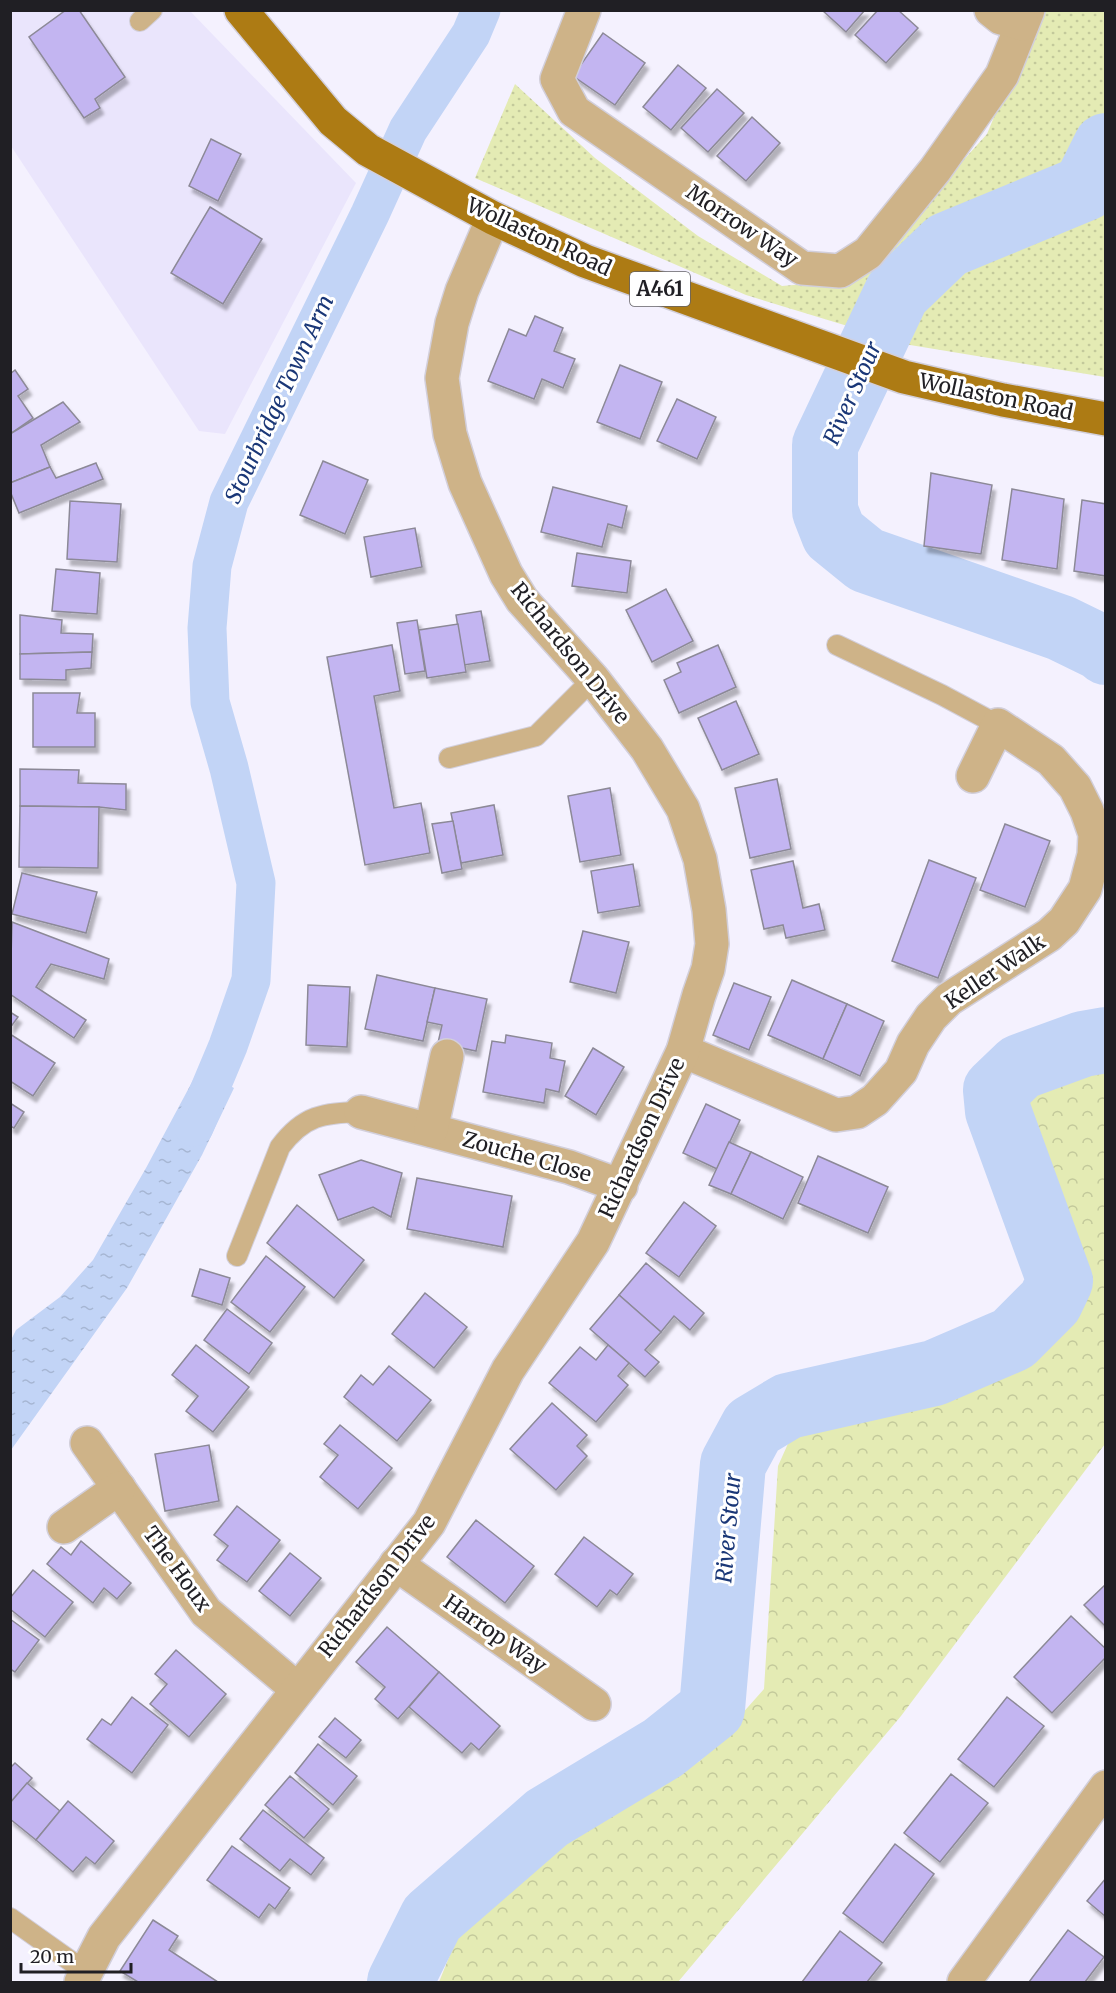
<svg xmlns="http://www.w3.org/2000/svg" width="1116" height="1993" font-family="Merriweather,serif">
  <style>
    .built { fill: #eae5fc }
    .forest { fill: url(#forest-crowns) }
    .park { fill: url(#park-dots) }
    .water { fill: url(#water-ripples) }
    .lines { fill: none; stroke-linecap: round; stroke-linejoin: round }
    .canal { stroke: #c2d4f6; stroke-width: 39 }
    .river { stroke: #c2d4f6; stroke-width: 66 }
    .building { fill: #c3b5f1; stroke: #8c8997; stroke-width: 1.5; filter: url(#shadow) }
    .service-casing { stroke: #d2cfdb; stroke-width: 22 }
    .minor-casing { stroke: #d2cfdb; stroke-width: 36 }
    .primary-casing { stroke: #d2cfdb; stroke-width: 36 }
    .service { stroke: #ceb388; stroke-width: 20 }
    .minor { stroke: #ceb388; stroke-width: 33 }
    .primary { stroke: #ad7b14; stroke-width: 33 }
    .labels { text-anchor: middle; stroke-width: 6; stroke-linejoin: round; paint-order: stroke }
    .shield { fill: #fff; stroke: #636266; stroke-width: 1.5 }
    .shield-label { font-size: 20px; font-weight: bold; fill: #201f24 }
    .street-label { font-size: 21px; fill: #201f24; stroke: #fff }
    .water-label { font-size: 22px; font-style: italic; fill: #1a3777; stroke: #fff }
  </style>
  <defs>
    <pattern id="forest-crowns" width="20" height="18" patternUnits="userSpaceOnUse" patternTransform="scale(1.5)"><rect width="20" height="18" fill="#e4ebb4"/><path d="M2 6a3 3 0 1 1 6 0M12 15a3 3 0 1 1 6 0" fill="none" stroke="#c3c99b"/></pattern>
    <pattern id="park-dots" width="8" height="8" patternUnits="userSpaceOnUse" patternTransform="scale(1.5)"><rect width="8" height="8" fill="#e4ebb4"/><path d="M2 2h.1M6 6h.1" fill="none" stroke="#c3c99b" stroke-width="1.8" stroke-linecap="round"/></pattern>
    <pattern id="water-ripples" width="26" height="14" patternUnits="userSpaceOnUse" patternTransform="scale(1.5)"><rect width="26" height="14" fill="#c2d4f6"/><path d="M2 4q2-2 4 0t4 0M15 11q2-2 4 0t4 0" fill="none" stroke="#a6b6d3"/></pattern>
    <filter id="shadow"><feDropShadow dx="3.5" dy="6" stdDeviation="1.5" flood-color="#0004"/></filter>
  </defs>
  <rect width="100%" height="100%" fill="#f4f1fe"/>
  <!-- built -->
  <polygon class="built" points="10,11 190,11 356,183 225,434 199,431 11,146"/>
  <!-- forest -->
  <polygon class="forest" points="1105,1062 1105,1444 901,1716 678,1982 439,1982 462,1925 558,1831 700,1761 764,1689 778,1466 799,1419 911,1398 1046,1334 1071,1284 1018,1126 1040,1080"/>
  <!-- park -->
  <polygon class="park" points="1038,11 1105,11 1105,377 910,345 746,295 475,178 515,84 595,158 698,236 782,286 850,280 876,257 987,134"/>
  <!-- water -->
  <polygon class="water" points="199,1069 234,1088 202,1155 127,1288 11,1450 11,1340 16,1330 60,1297 93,1260 146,1168"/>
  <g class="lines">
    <!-- canal -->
    <polyline class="canal" points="194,1127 228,1046 251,980 256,883 229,768 210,702 207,628 212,566 229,502 370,214 408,130 471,34 481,10"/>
    <!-- river -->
    <g class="river">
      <polyline points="1106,146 1085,188 947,245 897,293 825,445 825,511 834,534 866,560 1061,628 1102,648 1106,652"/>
      <polyline points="400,1982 432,1918 547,1818 663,1748 712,1709 733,1464 753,1427 788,1406 934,1373 1013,1339 1050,1302 1060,1281 998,1111 996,1090 1020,1067 1083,1044 1106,1040"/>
    </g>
  </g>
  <!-- building -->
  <g class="building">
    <polygon points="66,10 79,10 125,77 95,99 100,108 84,118 29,37"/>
    <polygon points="822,10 865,10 846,32"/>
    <polygon points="878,10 898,10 918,28 886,63 855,35"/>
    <polygon points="603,33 645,63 615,105 573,76"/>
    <polygon points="678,65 706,88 671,130 643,107"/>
    <polygon points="717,89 744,113 708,152 681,128"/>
    <polygon points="752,117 780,143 746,181 717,156"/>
    <polygon points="211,139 241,154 218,201 189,186"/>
    <polygon points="210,207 262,239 223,304 171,273"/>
    <polygon points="535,316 563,328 554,351 575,359 563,388 542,379 534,399 488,381 509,329 526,336"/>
    <polygon points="620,365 662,382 640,439 597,422"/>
    <polygon points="15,370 28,389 18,396 33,418 10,434 10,374"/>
    <polygon points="677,399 716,417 697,459 657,441"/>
    <polygon points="63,402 80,422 41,445 50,467 10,483 10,434"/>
    <polygon points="323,461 368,480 345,534 300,515"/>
    <polygon points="96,463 103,479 19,513 10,491 10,483 50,467 56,478"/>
    <polygon points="931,473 992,485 981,554 924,546"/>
    <polygon points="553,487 627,506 622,528 608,524 602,547 541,532"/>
    <polygon points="1012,489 1064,499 1057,569 1002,560"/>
    <polygon points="1082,500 1106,504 1106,576 1074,571"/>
    <polygon points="70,501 121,504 117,562 67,559"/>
    <polygon points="415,528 422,567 371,577 364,537"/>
    <polygon points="577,553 631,561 627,593 572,586"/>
    <polygon points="56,569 100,573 97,614 52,611"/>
    <polygon points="666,589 693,641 652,662 626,610"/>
    <polygon points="481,611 490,661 464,665 456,615"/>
    <polygon points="20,615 62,620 61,633 93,634 92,652 20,654"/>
    <polygon points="417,620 425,671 405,674 397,623"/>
    <polygon points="458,624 466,672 427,678 419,630"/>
    <polygon points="392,645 400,691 374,696 394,808 421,803 430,853 365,865 327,657"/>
    <polygon points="718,645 736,687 679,713 664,680 681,672 677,663"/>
    <polygon points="92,652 91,668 66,670 66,680 20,679 20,654"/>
    <polygon points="33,693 80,693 77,713 95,713 95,747 33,747"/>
    <polygon points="736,701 759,754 722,770 698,718"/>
    <polygon points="20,769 79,770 78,783 126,784 126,810 99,807 20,806"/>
    <polygon points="777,779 791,849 750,858 735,788"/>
    <polygon points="610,788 621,855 580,862 568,796"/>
    <polygon points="494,805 503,855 461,863 451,813"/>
    <polygon points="20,806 99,807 98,868 19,867"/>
    <polygon points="453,821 462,869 442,873 432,824"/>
    <polygon points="1005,824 1050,841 1025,907 980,890"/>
    <polygon points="929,860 976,878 938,978 892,961"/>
    <polygon points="793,861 803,908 819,904 825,930 786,938 783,925 764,929 751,870"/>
    <polygon points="633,864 640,906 598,913 591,871"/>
    <polygon points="22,873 97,892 86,933 12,914"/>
    <polygon points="12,922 109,959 104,979 51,964 36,987 86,1020 74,1038 10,994"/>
    <polygon points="583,931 629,942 616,993 570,982"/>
    <polygon points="377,975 435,988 423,1041 365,1029"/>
    <polygon points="792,980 847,1004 823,1059 768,1035"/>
    <polygon points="734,983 771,997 749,1050 713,1035"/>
    <polygon points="308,985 350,987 347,1047 306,1045"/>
    <polygon points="435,988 487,999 476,1051 438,1043 442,1025 427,1022"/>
    <polygon points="847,1004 884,1021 860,1076 823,1059"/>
    <polygon points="10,1012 18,1017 10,1028"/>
    <polygon points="10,1034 55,1063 33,1096 10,1081"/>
    <polygon points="506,1035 552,1043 550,1058 565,1061 559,1092 546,1089 544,1103 483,1092 492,1041 505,1043"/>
    <polygon points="593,1048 624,1067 596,1115 565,1096"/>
    <polygon points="10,1103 24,1112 14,1128 10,1126"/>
    <polygon points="706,1104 740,1120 717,1169 683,1153"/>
    <polygon points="729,1142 751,1152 731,1194 709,1185"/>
    <polygon points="751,1152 803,1177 783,1219 731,1194"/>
    <polygon points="818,1156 888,1187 868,1233 798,1203"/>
    <polygon points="361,1160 402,1173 391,1217 373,1207 338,1220 319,1175"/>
    <polygon points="417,1178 512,1196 503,1247 407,1229"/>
    <polygon points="684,1202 716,1226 679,1277 646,1253"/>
    <polygon points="297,1205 364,1260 334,1298 267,1243"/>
    <polygon points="266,1256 305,1287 270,1332 231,1302"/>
    <polygon points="646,1263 704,1313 690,1330 674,1316 661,1332 619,1295"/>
    <polygon points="200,1269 230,1278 222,1305 192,1296"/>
    <polygon points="425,1293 467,1327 434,1368 392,1334"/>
    <polygon points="619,1295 661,1332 645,1350 659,1362 645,1377 590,1329"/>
    <polygon points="227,1309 272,1343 249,1374 204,1340"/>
    <polygon points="196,1345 249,1387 213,1432 186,1411 198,1396 172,1375"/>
    <polygon points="608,1345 629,1363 618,1376 628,1385 596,1422 549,1383 580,1347 596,1360"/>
    <polygon points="389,1366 431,1400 397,1441 344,1397 361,1375 373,1385"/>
    <polygon points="552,1403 587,1435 577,1446 587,1456 556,1490 510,1449"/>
    <polygon points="340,1425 392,1468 358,1509 320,1477 338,1455 324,1444"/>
    <polygon points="209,1445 219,1501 165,1511 155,1454"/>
    <polygon points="237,1506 280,1540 247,1582 217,1560 228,1546 214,1535"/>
    <polygon points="476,1520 534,1566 505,1603 447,1557"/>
    <polygon points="584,1537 633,1574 617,1595 610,1590 597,1607 555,1574"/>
    <polygon points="81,1541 131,1583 117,1599 104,1588 93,1603 47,1564 61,1547 71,1555"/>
    <polygon points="290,1553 321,1578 290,1616 259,1591"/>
    <polygon points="33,1570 73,1602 45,1637 10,1609 10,1598"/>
    <polygon points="1106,1584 1106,1627 1084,1605"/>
    <polygon points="1071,1616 1106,1649 1106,1657 1052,1713 1014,1677"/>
    <polygon points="10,1619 39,1640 15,1672 10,1669"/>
    <polygon points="387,1627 439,1672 398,1719 375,1699 385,1687 356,1662"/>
    <polygon points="176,1650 226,1694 189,1737 150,1704 167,1684 155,1674"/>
    <polygon points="439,1672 500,1726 479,1750 471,1743 462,1753 409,1707"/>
    <polygon points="132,1697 168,1725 132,1773 87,1739 102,1719 111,1725"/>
    <polygon points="1007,1697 1044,1726 994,1787 958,1759"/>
    <polygon points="335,1718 361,1740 346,1758 319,1737"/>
    <polygon points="318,1744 357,1776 333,1805 295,1773"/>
    <polygon points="15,1763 32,1778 10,1803 10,1768"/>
    <polygon points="951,1774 988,1803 940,1862 904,1833"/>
    <polygon points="290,1776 329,1809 304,1838 265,1805"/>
    <polygon points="27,1783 60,1811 36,1840 10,1819 10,1803"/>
    <polygon points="68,1801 114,1841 95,1864 86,1857 73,1872 36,1840"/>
    <polygon points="263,1810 324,1858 311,1875 290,1859 280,1871 240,1839"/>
    <polygon points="895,1844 934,1874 883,1943 843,1913"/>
    <polygon points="232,1846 290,1888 275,1909 269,1904 259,1918 207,1880"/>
    <polygon points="1106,1878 1106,1917 1087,1901"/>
    <polygon points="153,1920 178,1936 169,1950 218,1982 138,1982 120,1971"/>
    <polygon points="1068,1930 1104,1957 1085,1982 1029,1982"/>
    <polygon points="840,1931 882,1963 867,1982 802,1982"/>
  </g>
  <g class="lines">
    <!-- service casing -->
    <g class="service-casing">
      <g id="service">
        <polyline points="140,21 152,10"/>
        <polyline points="837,645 942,695 998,725"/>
        <polyline points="449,758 536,736 593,679"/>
        <path d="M 237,1256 L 280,1147 C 304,1115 323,1113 361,1112"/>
        <polyline points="10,1918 86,1972"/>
      </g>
    </g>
    <!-- minor casing -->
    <g class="minor-casing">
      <g id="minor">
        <polyline points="584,10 557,79 574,111 802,268 840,271 868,253 935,170 1002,75 1028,10"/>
        <polyline points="991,10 1001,18 1022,24"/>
        <polyline points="683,1051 836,1115 857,1112 875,1100 901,1071 913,1044 931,1017 949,999 1049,935 1064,921 1085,889 1094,855 1095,834 1087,811 1075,787 1051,760 998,725 973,776"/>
        <polyline points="361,1112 569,1167 621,1186"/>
        <polyline points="431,1130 447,1056"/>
        <polyline points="87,1443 206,1612 297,1689"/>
        <polyline points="64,1527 119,1488"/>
        <polyline points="396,1564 594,1704"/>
        <polyline points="81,1982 104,1937 429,1523 508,1370 593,1242 683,1051 699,995 708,969 712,944 709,910 700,859 683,809 647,749 593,679 522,600 506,574 465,483 450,434 442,378 452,323 462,291 493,218"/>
        <polyline points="964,1982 1106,1787"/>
      </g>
    </g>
    <!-- primary casing -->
    <g class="primary-casing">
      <polyline id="primary" points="241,10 333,121 368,150 493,218 585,261 904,377 1003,400 1106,419"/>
    </g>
    <!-- service -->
    <use href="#service" class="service"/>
    <!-- minor -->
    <use href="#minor" class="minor"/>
    <!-- primary -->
    <use href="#primary" class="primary"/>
  </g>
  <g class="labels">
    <!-- shield labels -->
    <rect class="shield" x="630" y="272" width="60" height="34" rx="4.5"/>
    <g class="shield-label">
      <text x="660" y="296">A461</text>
    </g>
    <!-- street labels -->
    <g class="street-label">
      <text transform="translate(742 226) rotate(34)" y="7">Morrow Way</text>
      <text transform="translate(539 237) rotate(25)" y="7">Wollaston Road</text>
      <text transform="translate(996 397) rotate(12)" y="7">Wollaston Road</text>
      <text transform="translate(570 653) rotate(51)" y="7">Richardson Drive</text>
      <text transform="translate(995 972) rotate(-34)" y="7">Keller Walk</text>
      <text transform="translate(642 1138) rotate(-65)" y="7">Richardson Drive</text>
      <text transform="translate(527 1157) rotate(16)" y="7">Zouche Close</text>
      <text transform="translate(177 1569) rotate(54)" y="7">The Houx</text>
      <text transform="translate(377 1586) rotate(-52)" y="7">Richardson Drive</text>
      <text transform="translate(495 1634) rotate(35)" y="7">Harrop Way</text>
    </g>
    <!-- water labels -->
    <g class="water-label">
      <text transform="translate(852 393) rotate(-66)" y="8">River Stour</text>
      <text transform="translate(279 399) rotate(-65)" y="8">Stourbridge Town Arm</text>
      <text transform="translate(728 1528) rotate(-85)" y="8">River Stour</text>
    </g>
  </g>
  <!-- border -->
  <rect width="1116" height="1993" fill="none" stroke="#201f24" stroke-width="24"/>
  <!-- scale -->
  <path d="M21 1963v9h110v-9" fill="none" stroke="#201f24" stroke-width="3"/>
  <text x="30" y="1963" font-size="18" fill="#201f24" stroke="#ffffff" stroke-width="4.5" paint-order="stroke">20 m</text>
</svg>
